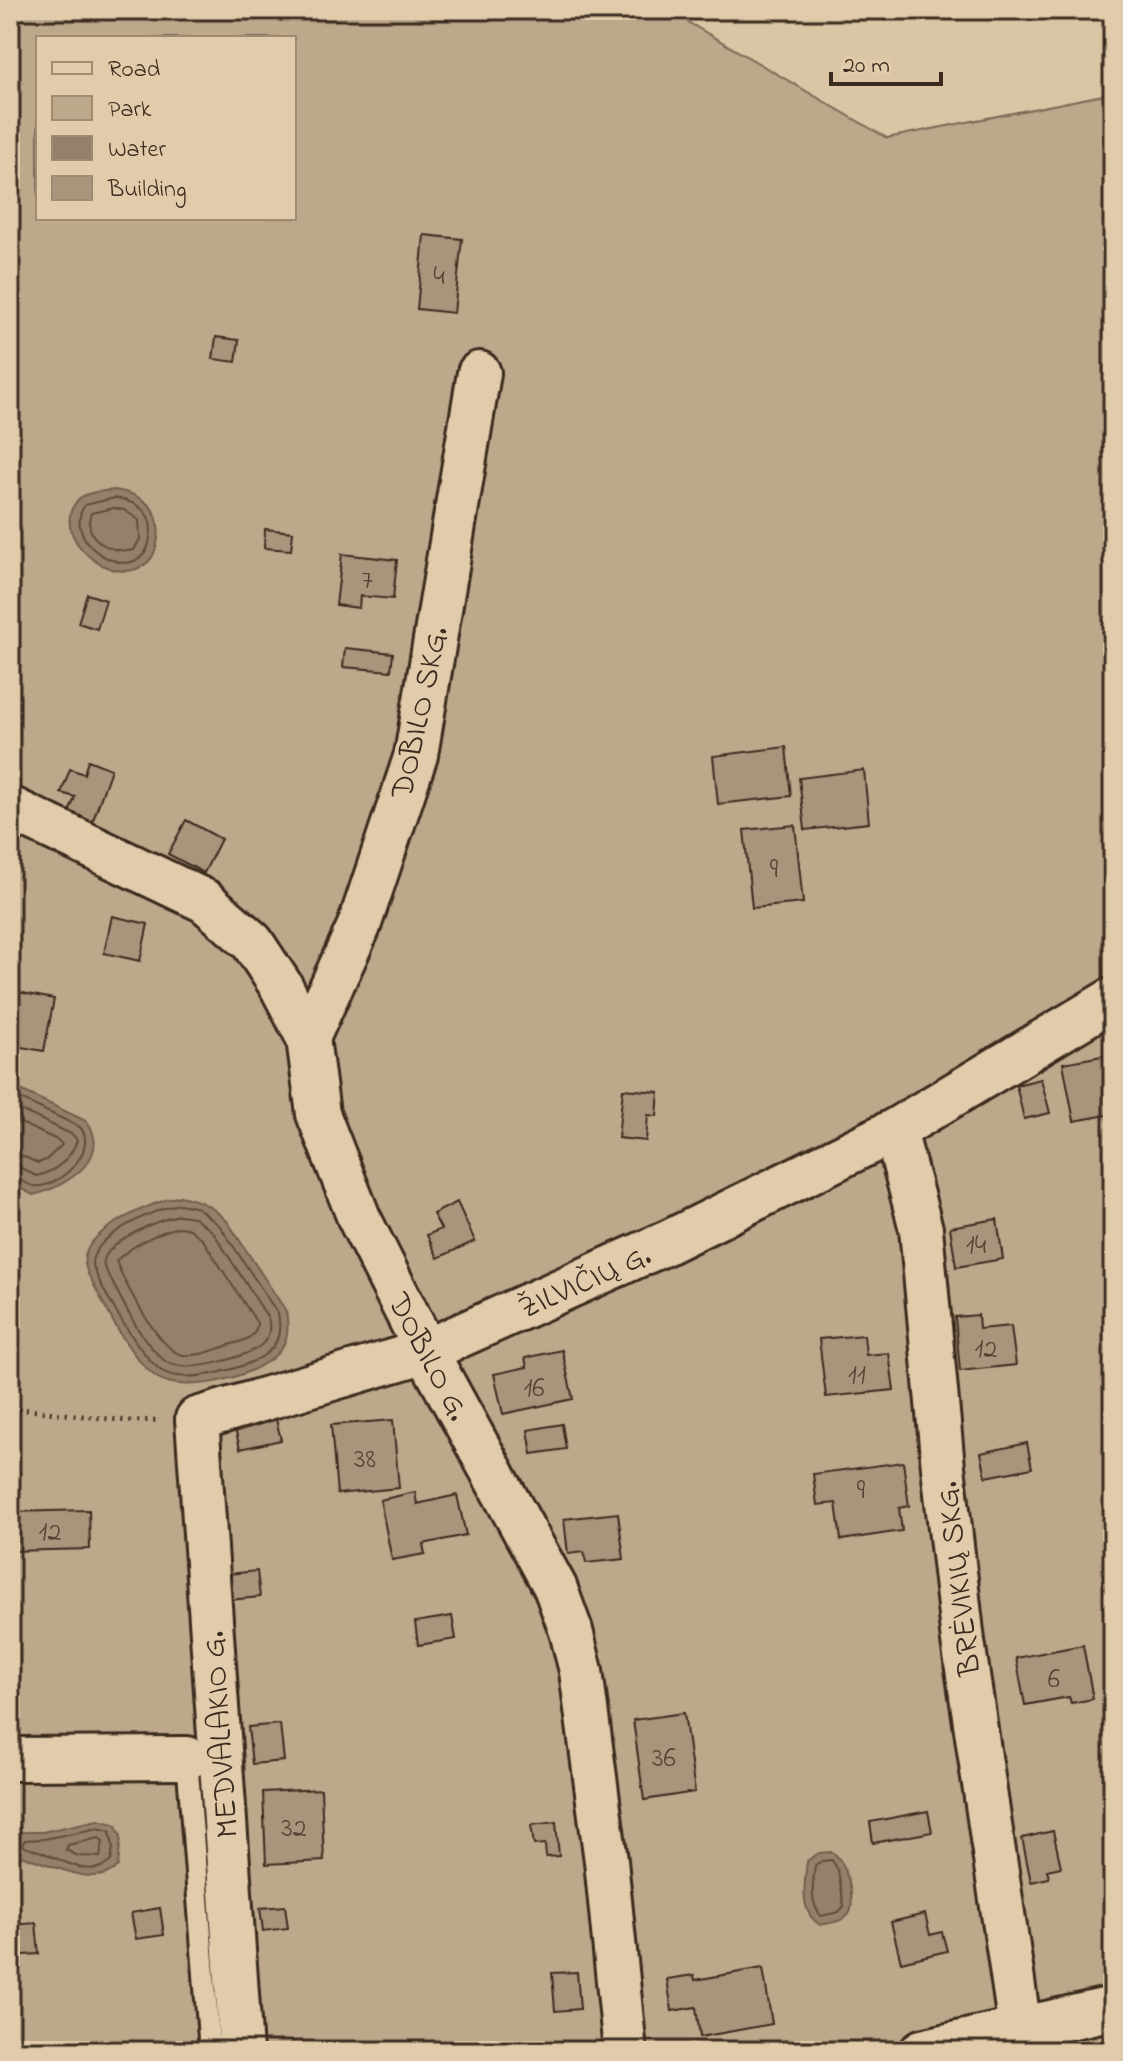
<svg xmlns="http://www.w3.org/2000/svg" width="1123" height="2061" font-family="'Indie Flower',sans-serif">
  <style>
    .green { fill: #bda88c; stroke: #7c6955; stroke-width: 2; fill-rule: evenodd }
    .water { fill: #95816a; stroke: #715e4c; stroke-width: 2 }
    .lines { fill: none; stroke-linecap: round; stroke-linejoin: round }
    .shore { stroke: #5f4d3c; stroke-width: 2 }
    .building { fill: #a9957c; stroke: #3b2a1e; stroke-width: 2 }
    .service-casing { stroke: #3b2a1e; stroke-width: 26 }
    .minor-casing { stroke: #3b2a1e; stroke-width: 48 }
    .path { stroke: #3b2a1e; stroke-width: 5; stroke-dasharray: 2 6; stroke-linecap: butt }
    .service { stroke: #e1cbab; stroke-width: 20 }
    .minor { stroke: #e1cbab; stroke-width: 42 }
    .labels { text-anchor: middle; stroke-width: 7; stroke-linejoin: round; paint-order: stroke }
    .number-label { font-size: 28px; fill: #564536 }
    .street-label { font-size: 32px; fill: #3b2a1e; stroke: #e1cbab }
  </style>
  <rect width="100%" height="100%" fill="#dac5a5"/>
  <filter id="ink" filterUnits="userSpaceOnUse"><feTurbulence type="fractalNoise" baseFrequency=".0125" numOctaves="2"/><feDisplacementMap in="SourceGraphic" scale="16" xChannelSelector="R" yChannelSelector="G"/><feConvolveMatrix kernelMatrix="1 2 1 2 8 2 1 2 1" color-interpolation-filters="sRGB"/></filter>
  <g filter="url(#ink)">
    <!-- green -->
    <path class="green" d="M 10,10 L 667,10 L 887,138 L 1113,93 L 1113,2051 L 10,2051 ZM 38,38 L 294,38 L 294,218 L 38,218 Z"/>
    <!-- water -->
    <g class="water">
      <path d="M 115,490 C 142,494 162,508 158,538 C 157,545 155,555 149,561 C 115,595 44,533 79,499 C 87,491 104,491 115,490 Z"/>
      <path d="M 10,1085 L 86,1121 C 115,1157 64,1188 33,1195 L 10,1183 Z"/>
      <path d="M 180,1196 C 200,1200 212,1206 227,1221 L 286,1311 C 288,1324 289,1335 283,1346 C 266,1376 182,1397 155,1376 C 124,1351 107,1308 88,1274 C 86,1268 83,1262 85,1256 C 91,1227 154,1202 180,1196 Z"/>
      <path d="M 98,1820 L 115,1824 L 121,1836 L 118,1866 C 91,1894 43,1855 10,1855 L 10,1832 L 42,1832 Z"/>
      <path d="M 831,1852 C 846,1857 857,1903 849,1914 C 843,1922 829,1923 820,1925 C 798,1912 805,1882 807,1861 L 819,1853 Z"/>
    </g>
    <g class="lines">
      <!-- shore -->
      <g class="shore">
        <path d="M 115,498 C 138,502 155,513 150,538 C 149,544 147,551 143,555 C 126,573 94,555 85,539 C 78,527 77,516 85,505 Z"/>
        <path d="M 114,508 L 124,510 L 139,520 L 140,539 L 134,550 C 111,554 82,539 91,513 Z"/>
        <path d="M 10,1094 L 80,1127 C 100,1150 57,1190 34,1186 C 25,1185 19,1177 10,1176"/>
        <path d="M 10,1105 L 73,1135 L 77,1140 C 71,1159 55,1172 36,1176 L 19,1167 L 10,1166"/>
        <polyline points="10,1118 59,1141 62,1145 46,1160 38,1163 20,1155 10,1154"/>
        <path d="M 180,1204 L 198,1208 L 220,1226 L 278,1314 C 281,1328 279,1343 267,1353 C 248,1369 184,1385 162,1371 C 140,1356 100,1288 92,1263 C 94,1235 155,1209 180,1204 Z"/>
        <path d="M 180,1215 L 194,1217 L 213,1232 L 268,1318 C 271,1329 269,1339 260,1346 C 242,1359 184,1375 165,1361 C 137,1338 122,1298 104,1267 C 98,1244 161,1218 180,1215 Z"/>
        <path d="M 180,1227 L 190,1229 L 203,1240 L 257,1323 C 257,1337 244,1341 232,1344 C 217,1349 199,1357 183,1355 C 160,1352 124,1282 116,1261 C 131,1246 159,1231 180,1227 Z"/>
        <path d="M 98,1828 L 110,1831 L 113,1847 L 111,1861 C 91,1880 60,1859 39,1851 C 32,1849 27,1849 22,1845 L 25,1840 L 44,1839 Z"/>
        <polygon points="99,1838 103,1841 100,1857 78,1856 66,1850 68,1845"/>
        <path d="M 832,1860 L 838,1870 L 844,1906 L 839,1912 L 821,1916 C 809,1901 813,1884 815,1866 L 822,1861 Z"/>
      </g>
    </g>
    <!-- building -->
    <g class="building">
      <polygon points="424,235 462,239 454,313 417,309"/>
      <polygon points="216,337 239,340 236,362 213,359"/>
      <polygon points="265,529 293,532 291,550 264,548"/>
      <polygon points="342,554 397,560 393,599 360,596 359,608 336,605"/>
      <polygon points="87,594 106,600 97,629 78,623"/>
      <polygon points="345,648 393,653 391,671 343,667"/>
      <polygon points="786,747 791,796 718,804 713,756"/>
      <polygon points="88,760 111,769 91,826 67,818 75,797 61,793 70,769 84,774"/>
      <polygon points="864,770 869,823 805,830 799,778"/>
      <polygon points="186,820 221,839 204,873 168,854"/>
      <polygon points="795,825 803,903 752,908 744,830"/>
      <polygon points="112,916 148,924 140,961 104,953"/>
      <polygon points="18,992 54,999 44,1051 10,1045 10,1030"/>
      <polygon points="1113,1054 1113,1114 1074,1121 1063,1063"/>
      <polygon points="1041,1079 1050,1113 1024,1119 1016,1085"/>
      <polygon points="623,1089 659,1092 657,1116 648,1115 646,1141 618,1138"/>
      <polygon points="457,1202 475,1241 438,1258 427,1235 441,1229 433,1214"/>
      <polygon points="997,1219 1003,1259 956,1267 950,1227"/>
      <polygon points="978,1315 979,1329 1011,1326 1016,1365 960,1371 955,1317"/>
      <polygon points="864,1335 866,1355 889,1353 894,1390 826,1397 819,1339"/>
      <polygon points="562,1350 573,1399 503,1414 494,1374 527,1367 525,1358"/>
      <polygon points="276,1419 281,1440 240,1449 235,1428"/>
      <polygon points="393,1420 399,1488 337,1494 331,1425"/>
      <polygon points="562,1424 566,1449 532,1454 528,1430"/>
      <polygon points="1027,1443 1032,1468 986,1477 981,1453"/>
      <polygon points="903,1462 909,1506 899,1508 902,1531 841,1540 836,1503 817,1505 813,1474"/>
      <polygon points="415,1492 417,1504 457,1495 466,1535 423,1544 425,1554 392,1560 380,1500"/>
      <polygon points="89,1510 90,1549 10,1551 10,1512"/>
      <polygon points="618,1513 624,1559 586,1563 584,1552 568,1554 564,1519"/>
      <polygon points="257,1571 260,1597 230,1600 228,1574"/>
      <polygon points="452,1616 456,1639 418,1645 415,1622"/>
      <polygon points="1083,1645 1093,1699 1071,1703 1069,1697 1025,1705 1016,1658"/>
      <polygon points="684,1713 695,1792 644,1800 633,1720"/>
      <polygon points="280,1724 284,1761 252,1764 248,1727"/>
      <polygon points="321,1789 324,1861 266,1864 263,1792"/>
      <polygon points="928,1811 932,1832 873,1843 870,1822"/>
      <polygon points="556,1822 559,1856 546,1857 545,1844 534,1845 531,1825"/>
      <polygon points="1053,1831 1061,1867 1047,1870 1049,1878 1031,1882 1022,1838"/>
      <polygon points="285,1906 288,1928 263,1931 260,1908"/>
      <polygon points="160,1908 164,1935 136,1939 131,1913"/>
      <polygon points="925,1914 930,1935 942,1932 947,1951 901,1962 891,1922"/>
      <polygon points="36,1923 39,1954 10,1956 10,1925"/>
      <polygon points="763,1968 772,2024 700,2037 696,2007 672,2011 667,1979 694,1975 695,1980"/>
      <polygon points="577,1972 580,2009 555,2011 552,1973"/>
    </g>
    <g class="lines">
      <!-- service casing -->
      <g class="service-casing">
        <polyline id="service" points="187,1758 210,2051"/>
      </g>
      <!-- minor casing -->
      <g class="minor-casing">
        <g id="minor">
          <polyline points="10,808 205,901 252,942 281,986 308,1038 318,1114 359,1218 426,1351 555,1587 571,1631 581,1671 606,1861 625,2051"/>
          <polyline points="308,1038 359,926 416,755 479,373"/>
          <polyline points="895,1130 921,1229 943,1467 963,1641 1020,2029"/>
          <polyline points="10,1759 187,1758"/>
          <polyline points="241,2051 197,1419 426,1351 666,1243 895,1130 1113,999"/>
          <polyline points="922,2051 1113,2008"/>
        </g>
      </g>
      <!-- path -->
      <polyline class="path" points="10,1408 128,1421 160,1420"/>
      <!-- service -->
      <use href="#service" class="service"/>
      <!-- minor -->
      <use href="#minor" class="minor"/>
    </g>
  </g>
  <g class="labels">
    <!-- number labels -->
    <g class="number-label">
      <text x="439" y="284">4</text>
      <text x="367" y="588">7</text>
      <text x="774" y="877">9</text>
      <text x="976" y="1253">14</text>
      <text x="986" y="1357">12</text>
      <text x="857" y="1383">11</text>
      <text x="534" y="1396">16</text>
      <text x="365" y="1467">38</text>
      <text x="861" y="1498">9</text>
      <text x="50" y="1540">12</text>
      <text x="1054" y="1687">6</text>
      <text x="664" y="1766">36</text>
      <text x="294" y="1836">32</text>
    </g>
    <!-- street labels -->
    <g class="street-label">
      <text transform="translate(418 712) rotate(-78)" y="11">DOBILO SKG.</text>
      <text transform="translate(584 1280) rotate(-24)" y="11">ŽILVIČIŲ G.</text>
      <text transform="translate(430 1356) rotate(62)" y="11">DOBILO G.</text>
      <text transform="translate(957 1579) rotate(-97)" y="11">BRĖVIKIŲ SKG.</text>
      <text transform="translate(219 1735) rotate(-94)" y="11">MEDVALAKIO G.</text>
    </g>
  </g>
  <!-- margin -->
  <rect width="1123" height="2061" fill="none" stroke="#e1cbab" stroke-width="40"/>
  <rect x="20" y="20" width="1083" height="2021" fill="none" stroke="#3b2a1e" stroke-width="3" filter="url(#ink)"/>
  <!-- legend -->
  <rect x="36" y="36" width="260" height="184" fill="#e1cbab" stroke="#9f8b73" stroke-width="2"/>
  <rect x="52" y="62" width="40" height="12" fill="#e1cbab" stroke="#9f8b73" stroke-width="2"/>
  <text x="108" y="76" font-size="24" fill="#3b2a1e">Road</text>
  <rect x="52" y="96" width="40" height="24" fill="#bda88c" stroke="#9f8b73" stroke-width="2"/>
  <text x="108" y="116" font-size="24" fill="#3b2a1e">Park</text>
  <rect x="52" y="136" width="40" height="24" fill="#95816a" stroke="#9f8b73" stroke-width="2"/>
  <text x="108" y="156" font-size="24" fill="#3b2a1e">Water</text>
  <rect x="52" y="176" width="40" height="24" fill="#a9957c" stroke="#9f8b73" stroke-width="2"/>
  <text x="108" y="196" font-size="24" fill="#3b2a1e">Building</text>
  <!-- scale -->
  <path d="M831 72v12h110v-12" fill="none" stroke="#3b2a1e" stroke-width="4"/>
  <text x="843" y="72" font-size="24" fill="#3b2a1e" stroke="#e1cbab" stroke-width="6" paint-order="stroke">20 m</text>
</svg>
